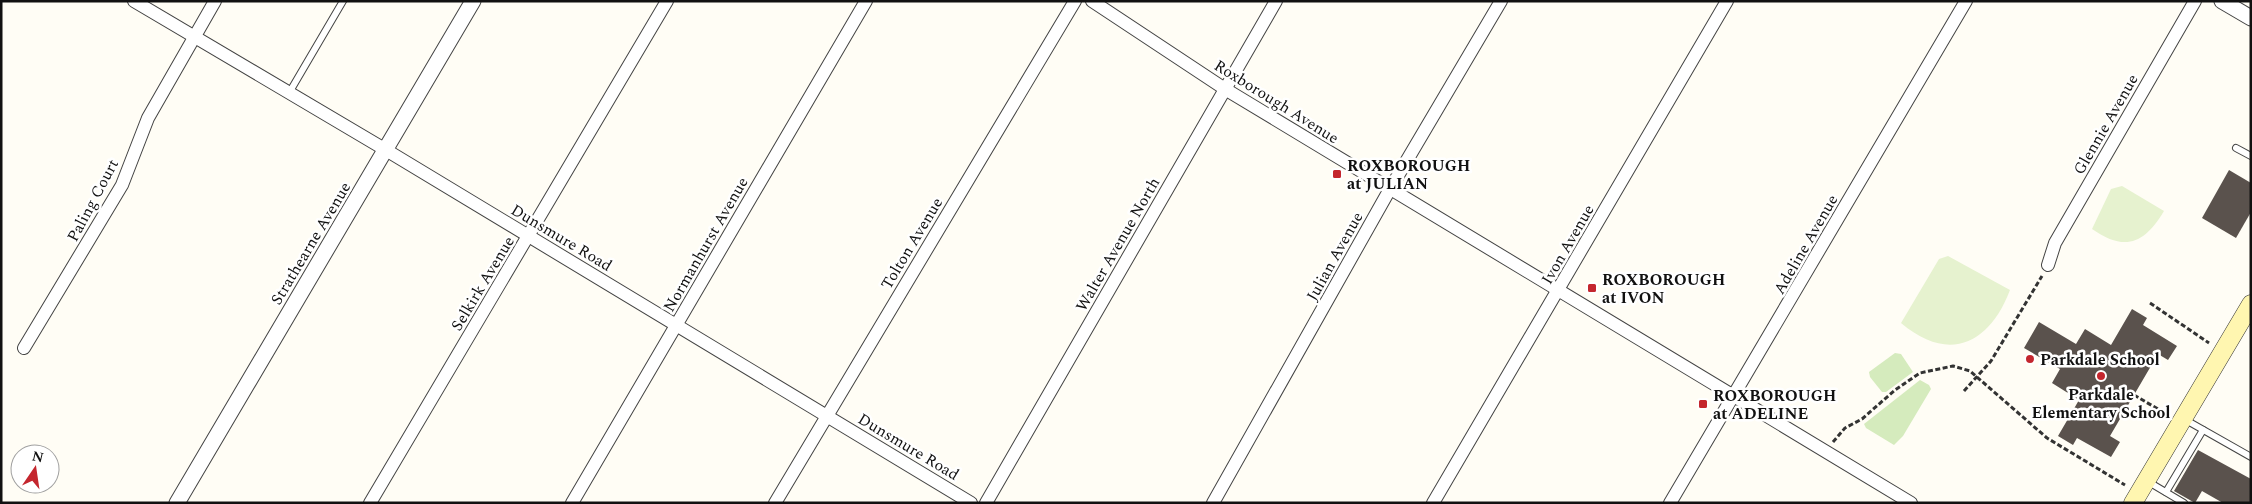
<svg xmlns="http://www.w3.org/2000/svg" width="2252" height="504" font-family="Spectral,serif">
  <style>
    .green { fill: #d5ebbd }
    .pitch { fill: #e6f2cf }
    .building { fill: #5a524d }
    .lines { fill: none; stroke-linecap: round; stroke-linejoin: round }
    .service-casing { stroke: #444; stroke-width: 8 }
    .minor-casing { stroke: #444; stroke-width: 14 }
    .tertiary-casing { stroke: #444; stroke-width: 17 }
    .secondary-casing { stroke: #333; stroke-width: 19 }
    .path { stroke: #333; stroke-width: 3; stroke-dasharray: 5 2.5; stroke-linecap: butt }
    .service { stroke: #fff; stroke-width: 6 }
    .minor { stroke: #fff; stroke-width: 12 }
    .tertiary { stroke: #fff; stroke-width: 15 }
    .secondary { stroke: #fff6b0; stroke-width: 18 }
    .poi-dot { fill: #c4262e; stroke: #fff; stroke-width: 2 }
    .labels { text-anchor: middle; stroke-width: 5; stroke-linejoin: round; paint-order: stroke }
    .street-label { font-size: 16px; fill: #111; stroke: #fff }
    .poi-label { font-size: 16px; font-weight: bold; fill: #111; stroke: #fff; text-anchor: start }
  </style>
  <rect width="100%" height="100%" fill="#fffdf5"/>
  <!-- green -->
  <g class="green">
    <polygon points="1895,353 1901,354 1913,372 1886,392 1882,392 1870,377 1869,372"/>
    <polygon points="1920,380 1929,385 1931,389 1903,436 1894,445 1866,428 1864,424"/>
  </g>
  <!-- pitch -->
  <g class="pitch">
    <path d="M 2122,186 L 2164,211 C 2144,244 2125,252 2092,229 L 2111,189 Z"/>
    <path d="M 1948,256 L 2010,290 C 1989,345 1948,363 1901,323 L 1939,259 Z"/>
  </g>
  <!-- building -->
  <g class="building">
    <polygon points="2229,170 2251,183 2251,212 2236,238 2202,218"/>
    <polygon points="2132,309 2147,318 2143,325 2177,346 2168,360 2158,354 2110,436 2120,442 2111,457 2077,438 2073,445 2058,436 2079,400 2052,383 2060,369 2024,348 2039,322 2076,344 2085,329 2111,345"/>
    <polygon points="2198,450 2251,479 2251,503 2223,503 2202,491 2195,503 2174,491"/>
  </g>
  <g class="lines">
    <!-- service casing -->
    <g class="service-casing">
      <g id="service">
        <polyline points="289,93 343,1"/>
        <polyline points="2236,148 2251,156"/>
        <polyline points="2184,419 2251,457"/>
        <polyline points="2147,481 2184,503"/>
        <polyline points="2166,492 2203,430"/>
      </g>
    </g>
    <!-- minor casing -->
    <g class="minor-casing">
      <g id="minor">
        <polyline points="134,1 386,150 971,503"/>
        <polyline points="1092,1 1225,89 1911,503"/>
        <polyline points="2048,265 2055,243 2195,1"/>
        <polyline points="24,348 122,185 148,118 215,1"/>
        <polyline points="370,503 667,1"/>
        <polyline points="572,503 866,1"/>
        <polyline points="775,503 1075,1"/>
        <polyline points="986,503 1276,1"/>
        <polyline points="1213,503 1390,189 1501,1"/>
        <polyline points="1433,503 1727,1"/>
        <polyline points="1670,503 1966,1"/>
      </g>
    </g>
    <!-- tertiary casing -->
    <g class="tertiary-casing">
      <g id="tertiary">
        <polyline points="2222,1 2251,18"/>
        <polyline points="177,503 473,1"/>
      </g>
    </g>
    <!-- secondary casing -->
    <g class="secondary-casing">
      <polyline id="secondary" points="2133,503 2251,304"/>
    </g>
    <!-- path -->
    <g class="path">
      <polyline points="2150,303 2209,343"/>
      <polyline points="1964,391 1991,361 2042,276"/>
      <polyline points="2134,395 2163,412"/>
      <polyline points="1833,442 1845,428 1862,419 1895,390 1920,373 1953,366 1970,371 2047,438 2125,485"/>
    </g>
    <!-- service -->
    <use href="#service" class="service"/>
    <!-- minor -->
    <use href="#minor" class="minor"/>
    <!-- tertiary -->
    <use href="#tertiary" class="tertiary"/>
    <!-- secondary -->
    <use href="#secondary" class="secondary"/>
  </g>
  <!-- markers -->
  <g class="poi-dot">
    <rect x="1332" y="169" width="10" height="10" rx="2.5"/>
    <rect x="1587" y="283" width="10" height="10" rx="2.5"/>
    <circle cx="2030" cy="359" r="5"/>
    <circle cx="2101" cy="376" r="5"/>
    <rect x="1698" y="399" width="10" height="10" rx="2.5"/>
  </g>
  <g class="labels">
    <!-- street labels -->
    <g class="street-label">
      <text transform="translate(1277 101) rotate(32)" y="6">Roxborough Avenue</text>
      <text transform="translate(2105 124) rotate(-60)" y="6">Glennie Avenue</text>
      <text transform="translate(92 200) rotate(-62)" y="6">Paling Court</text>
      <text transform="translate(562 237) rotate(31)" y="6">Dunsmure Road</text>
      <text transform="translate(310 243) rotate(-59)" y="6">Strathearne Avenue</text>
      <text transform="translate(911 243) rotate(-59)" y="6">Tolton Avenue</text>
      <text transform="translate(705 244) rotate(-60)" y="6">Normanhurst Avenue</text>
      <text transform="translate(1117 244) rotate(-60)" y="6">Walter Avenue North</text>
      <text transform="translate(1567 244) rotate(-60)" y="6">Ivon Avenue</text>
      <text transform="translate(1805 244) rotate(-60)" y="6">Adeline Avenue</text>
      <text transform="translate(1334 256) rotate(-61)" y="6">Julian Avenue</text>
      <text transform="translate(482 283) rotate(-59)" y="6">Selkirk Avenue</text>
      <text transform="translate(909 446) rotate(31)" y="6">Dunsmure Road</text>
    </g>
    <!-- poi labels -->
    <g class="poi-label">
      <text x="1347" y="171">ROXBOROUGH<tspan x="1347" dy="18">at JULIAN</tspan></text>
      <text x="1602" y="285">ROXBOROUGH<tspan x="1602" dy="18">at IVON</tspan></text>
      <text x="2040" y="365">Parkdale School</text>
      <text x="2101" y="400" text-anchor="middle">Parkdale<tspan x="2101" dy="18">Elementary School</tspan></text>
      <text x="1713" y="401">ROXBOROUGH<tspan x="1713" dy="18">at ADELINE</tspan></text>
    </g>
  </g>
  <!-- border -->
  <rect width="2252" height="504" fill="none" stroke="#111111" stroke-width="5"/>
  <!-- north arrow -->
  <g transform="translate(35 469) rotate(13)"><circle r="24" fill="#ffffff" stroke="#a0a0a0"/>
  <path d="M0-4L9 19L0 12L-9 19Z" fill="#c4262e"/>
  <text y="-8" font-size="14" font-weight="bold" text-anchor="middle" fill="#111111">N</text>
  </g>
</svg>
